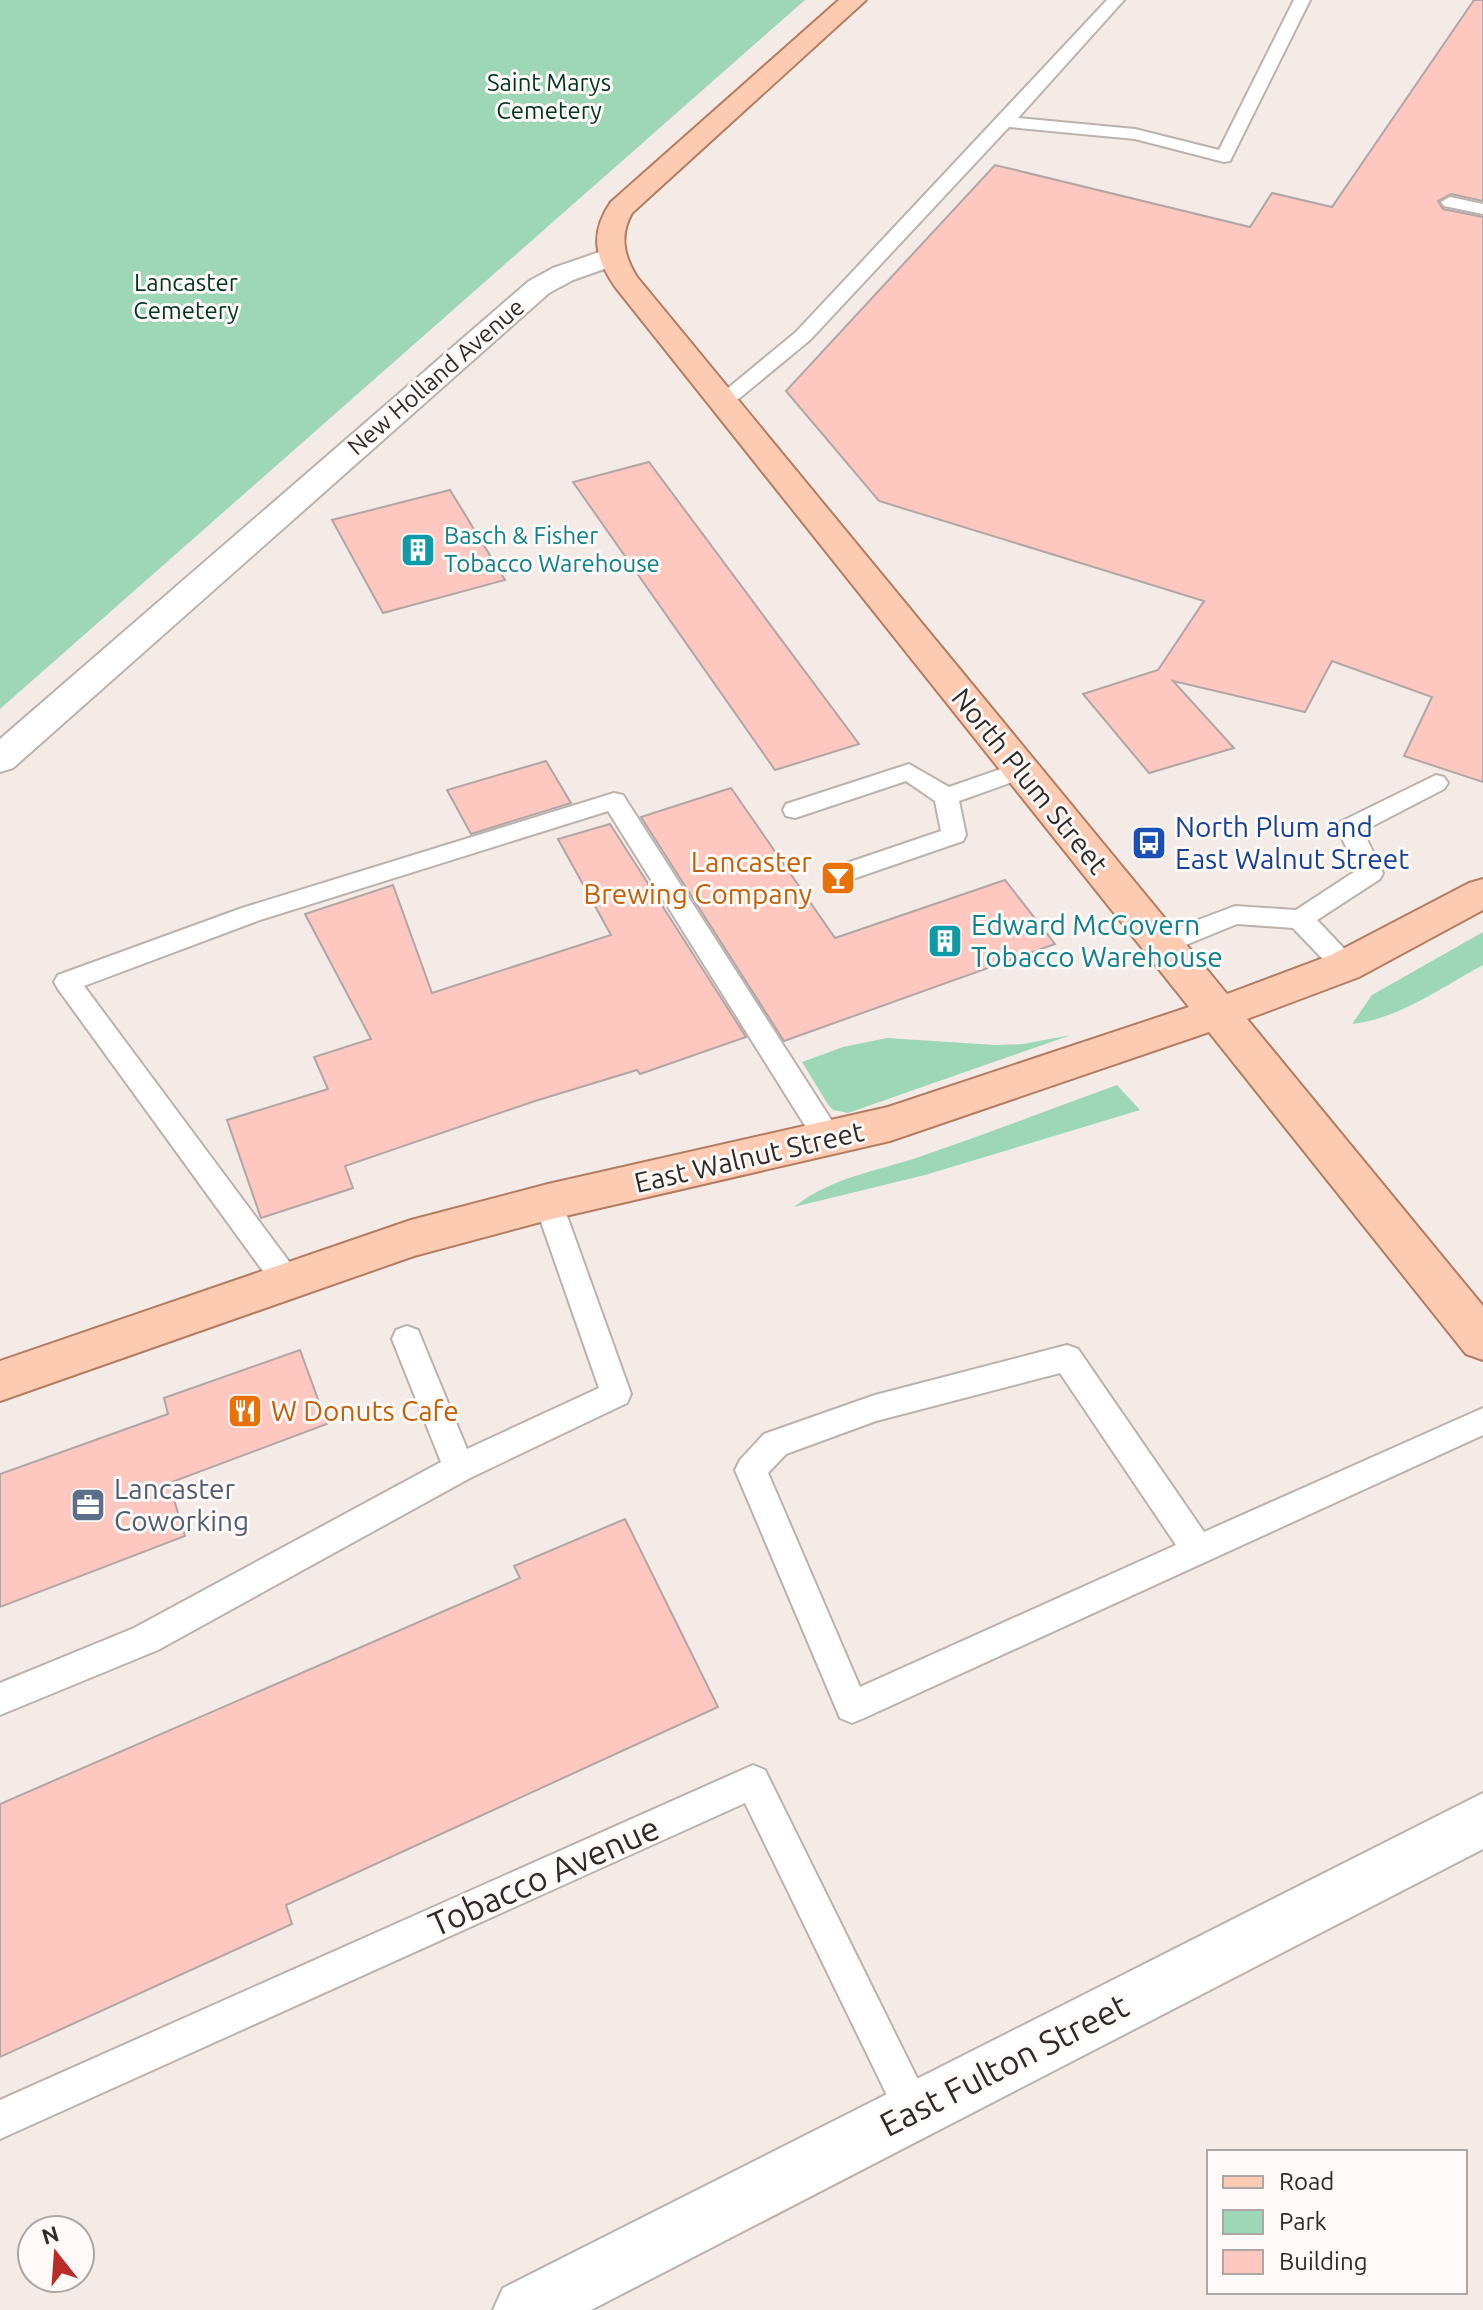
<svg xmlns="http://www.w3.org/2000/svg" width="1483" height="2310" font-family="Ubuntu,sans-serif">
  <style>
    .green { fill: #9dd7b8 }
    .building { fill: #fec7c0; stroke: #b0a6a5; stroke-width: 2 }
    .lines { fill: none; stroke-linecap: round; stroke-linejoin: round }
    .lane-casing { stroke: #bbb2ae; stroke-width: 4 }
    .street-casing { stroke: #bbb2ae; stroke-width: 4 }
    .primary-casing { stroke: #b47c61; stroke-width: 4 }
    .lane { fill: #fff; fill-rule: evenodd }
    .street { fill: #fff; fill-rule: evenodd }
    .primary { fill: #fdcbb2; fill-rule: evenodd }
    .labels { text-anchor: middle; stroke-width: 6; stroke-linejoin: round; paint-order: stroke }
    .far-park-label { font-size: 24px; fill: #003722; stroke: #fff9f7 }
    .far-street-label { font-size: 24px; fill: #2f2b2a; stroke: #fff9f7 }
    .far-culture-label { font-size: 24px; fill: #0d838f; stroke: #fff9f7; text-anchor: start }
    .street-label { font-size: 28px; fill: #2f2b2a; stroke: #fff9f7 }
    .transit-label { font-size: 28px; fill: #164399; stroke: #fff9f7; text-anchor: start }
    .food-label { font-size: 28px; fill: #c56008; stroke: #fff9f7; text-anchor: end }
    .culture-label { font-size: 28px; fill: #0d838f; stroke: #fff9f7; text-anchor: start }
    .service-label { font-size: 28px; fill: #4e5e75; stroke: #fff9f7; text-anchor: start }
    .near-street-label { font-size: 34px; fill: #2f2b2a; stroke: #fff9f7 }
  </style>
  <rect width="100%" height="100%" fill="#f4ebe7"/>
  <!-- green -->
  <g class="green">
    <polygon points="0,0 805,0 0,709"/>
    <path d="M 1483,932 L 1483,965 C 1442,987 1399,1019 1352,1024 L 1372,995 Z"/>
    <polygon points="1071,1035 848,1113 833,1110 829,1106 802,1062 843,1047 887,1038 995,1045 1023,1044"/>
    <path d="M 1117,1085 L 1140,1110 L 925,1175 L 794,1207 C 832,1177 874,1172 919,1157 C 986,1134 1051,1109 1117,1085 Z"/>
  </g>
  <!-- building -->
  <g class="building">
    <polygon points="1474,0 1483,0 1483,201 1451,194 1438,201 1443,209 1483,217 1483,782 1404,756 1432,697 1332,661 1305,712 1173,681 1234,748 1149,773 1083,694 1158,670 1204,601 879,501 786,391 995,165 1250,227 1272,193 1332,207"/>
    <polygon points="649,462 859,744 775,770 573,482"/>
    <polygon points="450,490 505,580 383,613 332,520"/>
    <polygon points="546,761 571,803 471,834 447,790"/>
    <polygon points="731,788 835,938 1005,880 1055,944 784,1041 641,817"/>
    <polygon points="610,824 746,1037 640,1074 637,1070 535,1101 345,1166 353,1188 261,1218 227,1120 328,1089 314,1057 371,1039 305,914 393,885 432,993 611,935 558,839"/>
    <polygon points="300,1350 327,1424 169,1483 185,1536 0,1607 0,1474 168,1414 164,1398"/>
    <polygon points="625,1519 718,1707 286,1905 292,1924 0,2057 0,1804 520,1578 514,1566"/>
  </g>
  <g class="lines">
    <!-- lane casing -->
    <g class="lane-casing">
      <g id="lane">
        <polygon points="1107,0 1124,0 1018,118 1135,129 1219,150 1294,0 1310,0 1230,161 1224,162 1135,139 1009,127 810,340 730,406 716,406 713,402 716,398 796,332"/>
        <polygon points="1450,197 1483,204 1483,214 1444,206 1441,202"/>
        <polygon points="1021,762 1029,764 1033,770 1029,776 959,801 966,835 963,841 841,883 832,880 828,874 832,868 941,831 935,801 906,781 795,818 786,816 783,810 786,804 909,764 949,787"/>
        <polygon points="1436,775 1444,777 1448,783 1444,789 1363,831 1383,873 1380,879 1317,920 1354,959 1358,966 1354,973 1345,976 1336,973 1293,928 1237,924 1171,951 1162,953 1153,951 1149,944 1153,937 1235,906 1296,910 1357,870 1337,828 1340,822"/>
        <polygon points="614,793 623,795 839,1132 843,1140 839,1148 829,1151 819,1148 608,811 260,920 84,986 296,1271 301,1280 296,1289 286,1292 276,1289 58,989 54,982 58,975 242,908"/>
        <polygon points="548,1191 558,1194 562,1202 631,1394 627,1403 470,1478 158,1650 0,1715 0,1683 134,1628 441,1462 392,1339 396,1330 407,1326 418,1330 467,1449 599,1388 534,1202 538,1194"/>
        <path d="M 1067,1345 L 1078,1349 L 1204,1532 L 1483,1408 L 1483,1435 L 864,1718 L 852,1723 L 840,1718 L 735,1470 L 740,1460 L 764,1434 L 875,1395 ZM 1060,1373 L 1176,1545 L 860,1687 L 768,1473 L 786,1454 L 876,1421 Z"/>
        <polygon points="753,1765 765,1770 927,2098 933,2111 927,2124 914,2130 901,2124 745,1803 0,2139 0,2100"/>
      </g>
    </g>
    <!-- street casing -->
    <g class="street-casing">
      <g id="street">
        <polygon points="611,248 621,251 625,257 621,263 573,280 549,293 13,768 0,772 0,739 529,281 553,268"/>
        <polygon points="1483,1793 1483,1849 591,2310 493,2310 503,2288"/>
      </g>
    </g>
    <!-- primary casing -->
    <g class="primary-casing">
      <path id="primary" d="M 839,0 L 866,0 L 632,213 C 619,236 624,256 637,277 L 1227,994 L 1331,955 L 1469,883 L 1483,879 L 1483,910 L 1359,977 L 1247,1019 L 1483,1306 L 1483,1360 L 1466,1354 L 1209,1032 L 890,1141 L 548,1220 L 414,1256 L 0,1401 L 0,1361 L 411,1220 L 548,1184 L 888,1107 L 1189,1007 L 616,288 C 595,258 589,234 611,202 Z"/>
    </g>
    <!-- lane -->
    <use href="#lane" class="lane"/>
    <!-- street -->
    <use href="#street" class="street"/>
    <!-- primary -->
    <use href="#primary" class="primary"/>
  </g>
  <!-- icons -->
  <defs>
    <g id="building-square" transform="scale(1.8)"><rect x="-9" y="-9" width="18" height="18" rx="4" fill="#0f9aa8" stroke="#fff9f7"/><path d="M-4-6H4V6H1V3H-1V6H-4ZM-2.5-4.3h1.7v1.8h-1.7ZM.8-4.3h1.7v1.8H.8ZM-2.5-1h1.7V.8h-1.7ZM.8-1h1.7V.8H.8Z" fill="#fff"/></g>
    <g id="bus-square" transform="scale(1.8)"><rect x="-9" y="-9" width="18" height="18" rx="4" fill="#1a4fb4" stroke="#fff9f7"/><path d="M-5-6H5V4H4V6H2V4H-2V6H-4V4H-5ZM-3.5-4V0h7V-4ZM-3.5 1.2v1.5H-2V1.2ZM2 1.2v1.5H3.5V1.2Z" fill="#fff"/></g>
    <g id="bar-square" transform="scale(1.8)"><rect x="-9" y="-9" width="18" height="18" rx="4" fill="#e8710a" stroke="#fff9f7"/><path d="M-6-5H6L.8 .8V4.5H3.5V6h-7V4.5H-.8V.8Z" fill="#fff"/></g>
    <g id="restaurant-square" transform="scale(1.8)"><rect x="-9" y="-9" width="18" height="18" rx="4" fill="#e8710a" stroke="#fff9f7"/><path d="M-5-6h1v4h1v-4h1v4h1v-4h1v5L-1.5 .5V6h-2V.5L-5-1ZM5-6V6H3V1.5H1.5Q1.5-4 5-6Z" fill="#fff"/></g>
    <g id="office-square" transform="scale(1.8)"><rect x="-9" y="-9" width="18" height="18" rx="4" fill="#5c6f8a" stroke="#fff9f7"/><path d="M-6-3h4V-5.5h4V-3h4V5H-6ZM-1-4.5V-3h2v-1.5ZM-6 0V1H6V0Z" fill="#fff"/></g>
  </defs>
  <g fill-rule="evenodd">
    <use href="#building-square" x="418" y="550"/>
    <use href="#bus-square" x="1149" y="843"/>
    <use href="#bar-square" x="838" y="878"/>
    <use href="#building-square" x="945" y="941"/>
    <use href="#restaurant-square" x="245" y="1411"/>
    <use href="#office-square" x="88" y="1505"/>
  </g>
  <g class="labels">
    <!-- far-park labels -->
    <g class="far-park-label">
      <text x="549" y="91">Saint Marys<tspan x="549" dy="28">Cemetery</tspan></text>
      <text x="186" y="291">Lancaster<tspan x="186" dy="28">Cemetery</tspan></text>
    </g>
    <!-- far-street labels -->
    <g class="far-street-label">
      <text transform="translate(436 377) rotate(-41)" y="8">New Holland Avenue</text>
    </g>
    <!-- far-culture labels -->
    <g class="far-culture-label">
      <text x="444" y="544">Basch &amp; Fisher<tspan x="444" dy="28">Tobacco Warehouse</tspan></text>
    </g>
    <!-- street labels -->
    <g class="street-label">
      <text transform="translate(1030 781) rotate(51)" y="10">North Plum Street</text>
      <text transform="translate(749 1157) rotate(-13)" y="10">East Walnut Street</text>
    </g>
    <!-- transit labels -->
    <g class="transit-label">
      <text x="1175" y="837">North Plum and<tspan x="1175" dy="32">East Walnut Street</tspan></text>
    </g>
    <!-- food labels -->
    <g class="food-label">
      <text x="812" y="872">Lancaster<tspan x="812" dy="32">Brewing Company</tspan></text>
      <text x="271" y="1421" text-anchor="start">W Donuts Cafe</text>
    </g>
    <!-- culture labels -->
    <g class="culture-label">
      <text x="971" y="935">Edward McGovern<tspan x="971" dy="32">Tobacco Warehouse</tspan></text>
    </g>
    <!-- service labels -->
    <g class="service-label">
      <text x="114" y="1499">Lancaster<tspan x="114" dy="32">Coworking</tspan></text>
    </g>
    <!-- near-street labels -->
    <g class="near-street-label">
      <text transform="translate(544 1876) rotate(-24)" y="12">Tobacco Avenue</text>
      <text transform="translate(1004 2065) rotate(-27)" y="12">East Fulton Street</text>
    </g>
  </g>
  <!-- legend -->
  <rect x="1207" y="2150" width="260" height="144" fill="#fff9f7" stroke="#aca7a5" stroke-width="2"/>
  <rect x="1223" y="2176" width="40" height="12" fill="#fdcbb2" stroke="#aca7a5" stroke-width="2"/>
  <text x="1279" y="2190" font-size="24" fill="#2f2b2a">Road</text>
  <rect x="1223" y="2210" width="40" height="24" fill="#9dd7b8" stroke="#aca7a5" stroke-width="2"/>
  <text x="1279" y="2230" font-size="24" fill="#2f2b2a">Park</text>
  <rect x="1223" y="2250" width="40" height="24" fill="#fec7c0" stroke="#aca7a5" stroke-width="2"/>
  <text x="1279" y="2270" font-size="24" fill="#2f2b2a">Building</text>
  <!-- north arrow -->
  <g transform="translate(56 2254) rotate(343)"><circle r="38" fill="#fff9f7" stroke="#aca7a5" stroke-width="2"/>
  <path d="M0-6L14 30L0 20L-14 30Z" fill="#ba2c27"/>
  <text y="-12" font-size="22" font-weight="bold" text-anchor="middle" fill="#2f2b2a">N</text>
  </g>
</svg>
